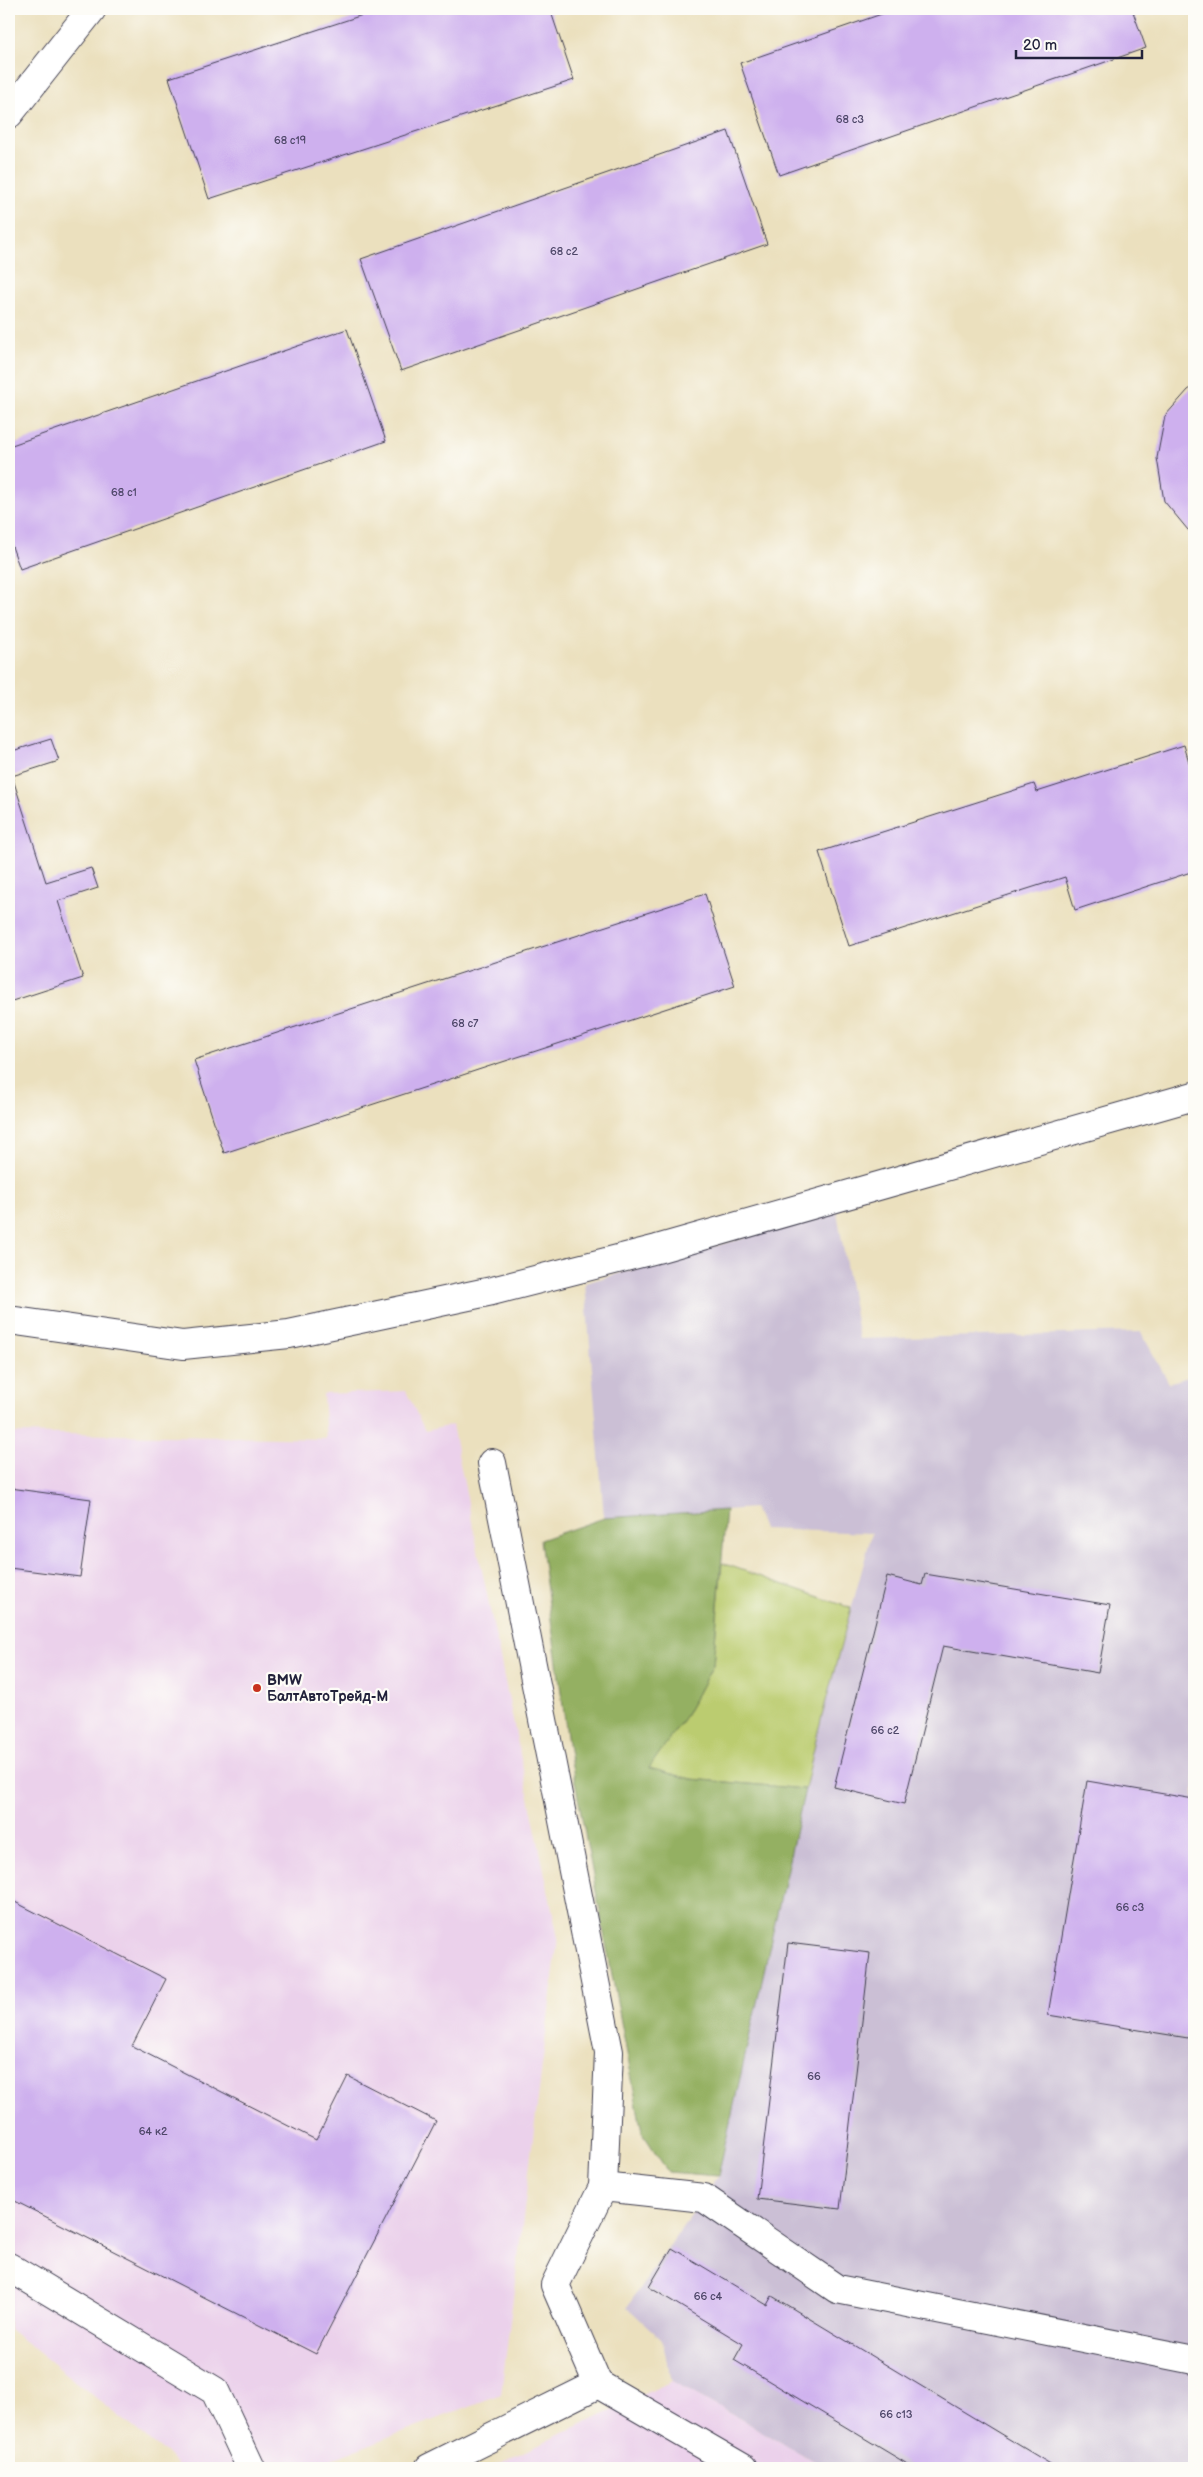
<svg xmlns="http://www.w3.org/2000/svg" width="1203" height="2477" font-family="'Balsamiq Sans',sans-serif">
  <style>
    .built { fill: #ebd1eb }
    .industrial { fill: #cbbfd5 }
    .green { fill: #bbcc6f; stroke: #6e7755 }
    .forest { fill: #94b062; stroke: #5b694e }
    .building { fill: #ceb0ee }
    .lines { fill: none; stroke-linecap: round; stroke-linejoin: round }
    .minor-casing { stroke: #403e4f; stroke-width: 30 }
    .minor { stroke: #fff; stroke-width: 28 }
    .poi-dot { fill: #c8321e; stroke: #fdfcf7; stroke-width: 2 }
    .labels { text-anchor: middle; stroke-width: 4.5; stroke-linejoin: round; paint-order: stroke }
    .number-label { font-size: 11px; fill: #4d4668 }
    .poi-label { font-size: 14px; font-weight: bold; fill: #22223b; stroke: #fdfcf7; text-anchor: start }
  </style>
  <rect width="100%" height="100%" fill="#fdfcf7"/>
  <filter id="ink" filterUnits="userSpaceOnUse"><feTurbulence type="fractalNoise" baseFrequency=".02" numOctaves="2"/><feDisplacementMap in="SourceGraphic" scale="10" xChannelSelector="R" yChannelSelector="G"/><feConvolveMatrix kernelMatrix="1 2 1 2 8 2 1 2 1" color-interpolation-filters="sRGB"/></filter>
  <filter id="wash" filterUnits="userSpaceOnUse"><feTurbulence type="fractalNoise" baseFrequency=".0096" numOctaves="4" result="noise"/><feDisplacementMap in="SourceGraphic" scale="20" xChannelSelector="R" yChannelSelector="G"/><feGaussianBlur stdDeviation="1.12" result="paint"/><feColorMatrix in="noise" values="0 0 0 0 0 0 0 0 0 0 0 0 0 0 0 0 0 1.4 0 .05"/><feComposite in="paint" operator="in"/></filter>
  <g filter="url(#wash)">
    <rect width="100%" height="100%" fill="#ebe0be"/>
    <!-- built -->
    <g class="built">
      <polygon points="406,1391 425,1431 452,1425 558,1938 501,2394 308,2468 179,2468 168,2455 9,2329 9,1433 326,1439 323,1394"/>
      <polygon points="672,2381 827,2468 490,2468"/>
    </g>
    <!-- industrial -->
    <polygon class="industrial" points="837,1212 859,1339 1141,1332 1169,1383 1194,1375 1194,2468 827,2468 672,2381 662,2340 627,2307 718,2176 818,1731 872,1533 763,1529 754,1508 604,1518 585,1283"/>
    <!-- green -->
    <polygon class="green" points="722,1563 851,1608 818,1731 805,1789 691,1779 648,1768 686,1715 713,1665"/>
    <!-- forest -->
    <polygon class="forest" points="726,1510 713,1665 686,1715 649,1768 691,1779 805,1789 718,2176 668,2172 642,2132 569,1750 540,1540 604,1518"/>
    <g id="blocks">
      <!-- building -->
      <g class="building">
        <polygon points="381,9 550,9 574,80 209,199 169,78"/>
        <polygon points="896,9 1132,9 1146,48 779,175 740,63"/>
        <polygon points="728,131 767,244 401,371 361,259"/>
        <polygon points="347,329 386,441 20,569 9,538 9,446"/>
        <polygon points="1194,386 1194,534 1188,530 1164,501 1157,458 1165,416 1188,390"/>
        <polygon points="51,739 59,761 12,776 46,882 91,868 98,888 58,901 83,978 9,1002 9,752"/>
        <polygon points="1184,745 1194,779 1194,871 1075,910 1065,877 849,946 819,852 1034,784 1037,792"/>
        <polygon points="705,894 735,986 224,1153 194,1060"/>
        <polygon points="9,1488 91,1499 80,1577 9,1568"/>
        <polygon points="925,1574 1110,1605 1098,1673 943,1646 904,1804 834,1787 887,1576 922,1585"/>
        <polygon points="1087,1781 1194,1799 1194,2039 1048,2015"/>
        <polygon points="9,1899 166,1979 132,2046 316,2140 348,2076 436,2121 316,2354 9,2198"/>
        <polygon points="788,1943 870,1953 840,2209 757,2199"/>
        <polygon points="672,2248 767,2305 772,2296 1057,2468 914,2468 734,2360 743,2344 649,2287"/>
      </g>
    </g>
  </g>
  <g filter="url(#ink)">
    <use href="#blocks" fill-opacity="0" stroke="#403e4f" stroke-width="1"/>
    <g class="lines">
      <!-- minor casing -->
      <g class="minor-casing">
        <g id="minor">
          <polyline points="9,114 92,9"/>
          <polyline points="9,1320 183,1345 289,1334 492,1291 657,1249 1194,1096"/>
          <polyline points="492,1463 609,2052 603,2187"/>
          <polyline points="9,2267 215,2391 251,2468"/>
          <polyline points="598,2384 743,2468"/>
          <polyline points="429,2468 598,2384 555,2285 603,2187 704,2198 837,2289 1194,2360"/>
        </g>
      </g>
      <!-- minor -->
      <use href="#minor" class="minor"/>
    </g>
  </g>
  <!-- markers -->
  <circle class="poi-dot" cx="257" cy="1688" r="5"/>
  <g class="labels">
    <!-- number labels -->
    <g class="number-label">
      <text x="850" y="123">68 с3</text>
      <text x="290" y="144">68 с19</text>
      <text x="564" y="255">68 с2</text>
      <text x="124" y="496">68 с1</text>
      <text x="465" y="1027">68 с7</text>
      <text x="885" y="1734">66 с2</text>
      <text x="1130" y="1911">66 с3</text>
      <text x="814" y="2080">66</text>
      <text x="153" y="2135">64 к2</text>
      <text x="708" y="2300">66 с4</text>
      <text x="896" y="2418">66 с13</text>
    </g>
    <!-- poi labels -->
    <g class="poi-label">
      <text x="267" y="1685">BMW<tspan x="267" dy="16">БалтАвтоТрейд-М</tspan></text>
    </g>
  </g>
  <!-- margin -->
  <rect width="1203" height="2477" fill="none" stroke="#fdfcf7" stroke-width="30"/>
  <!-- scale -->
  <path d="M1016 50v8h126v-8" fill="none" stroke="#22223b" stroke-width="2.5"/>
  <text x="1023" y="50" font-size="15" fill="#22223b" stroke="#fdfcf7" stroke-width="4" paint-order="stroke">20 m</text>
</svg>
